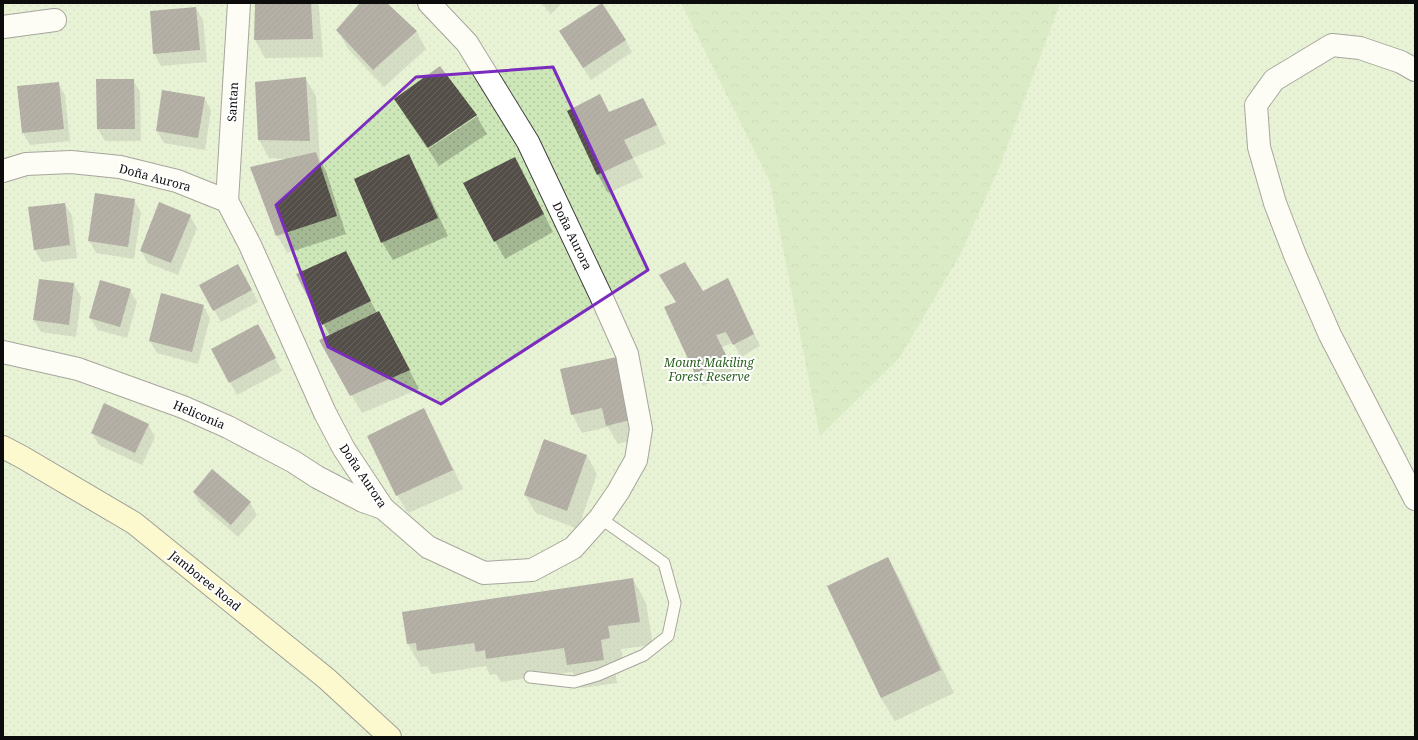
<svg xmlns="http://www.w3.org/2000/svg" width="1418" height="740" font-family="'Noto Serif',serif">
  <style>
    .grass { fill: url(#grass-dots) }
    .forest { fill: url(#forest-crowns) }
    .shadow { fill: #0003 }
    .building { fill: url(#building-hatch) }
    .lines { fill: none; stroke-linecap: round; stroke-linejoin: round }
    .lane-casing { stroke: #3f3f3f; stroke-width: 13 }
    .street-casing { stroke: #3f3f3f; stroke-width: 24 }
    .secondary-casing { stroke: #2e2e2e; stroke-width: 24 }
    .lane { stroke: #fff; stroke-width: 11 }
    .street { stroke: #fff; stroke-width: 22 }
    .secondary { stroke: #fbf5ab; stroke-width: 22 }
    .marked { fill: none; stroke: #7b2cbf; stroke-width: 3; stroke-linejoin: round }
    .labels { text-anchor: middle; stroke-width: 4; stroke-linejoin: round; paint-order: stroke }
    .street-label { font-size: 12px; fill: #0c0c0c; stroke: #fff }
    .park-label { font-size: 12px; font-style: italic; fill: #2b6120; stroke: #fff }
  </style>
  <defs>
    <pattern id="grass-dots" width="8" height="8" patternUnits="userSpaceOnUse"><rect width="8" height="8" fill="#cee7b8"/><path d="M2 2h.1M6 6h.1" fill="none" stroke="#b0c59d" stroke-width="1.8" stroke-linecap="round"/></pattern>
    <pattern id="forest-crowns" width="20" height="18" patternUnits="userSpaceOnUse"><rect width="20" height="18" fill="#b2d798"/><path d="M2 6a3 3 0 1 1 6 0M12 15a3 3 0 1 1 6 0" fill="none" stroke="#98b782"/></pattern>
    <pattern id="building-hatch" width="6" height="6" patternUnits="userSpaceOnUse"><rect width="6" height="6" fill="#544e49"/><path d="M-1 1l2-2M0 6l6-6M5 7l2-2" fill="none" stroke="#68635f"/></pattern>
  </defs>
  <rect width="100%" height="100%" fill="#fefbed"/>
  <!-- grass -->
  <rect class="grass" x="3" y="3" width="1412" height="734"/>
  <!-- forest -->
  <polygon class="forest" points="681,3 1060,3 1001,163 961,253 900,357 820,436 770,182"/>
  <!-- shadow -->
  <g class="shadow">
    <polygon points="256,3 317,3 319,7 323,57 265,58 255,40"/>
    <polygon points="361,3 386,3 416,31 426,49 384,87 348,49 338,30"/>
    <polygon points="541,3 562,3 551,14"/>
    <polygon points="196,8 203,20 207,62 161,66 154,53"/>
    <polygon points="560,32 625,40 632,52 591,80"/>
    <polygon points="305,78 316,96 320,160 326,171 346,234 287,253 277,235 287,159 269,158 259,140 256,83"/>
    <polygon points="133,80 140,92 141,141 105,141 98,129"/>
    <polygon points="58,83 65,95 70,141 30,145 23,133"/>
    <polygon points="600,96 610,113 643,99 653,117 666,144 633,158 643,177 608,193 598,175"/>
    <polygon points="204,98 211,110 205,150 164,143 157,131"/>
    <polygon points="395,99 476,115 427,148 406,117"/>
    <polygon points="476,115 487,134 439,166 428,149 476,117"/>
    <polygon points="408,156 419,174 448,236 393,260 382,242"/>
    <polygon points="525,177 553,232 505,259 495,241"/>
    <polygon points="134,200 141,212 134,259 96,253 89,240"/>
    <polygon points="65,204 72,216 77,258 42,262 35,250"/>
    <polygon points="190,216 197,228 178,275 148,263 141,250"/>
    <polygon points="345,252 377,313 389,330 419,389 362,413 320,341 330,336 297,275"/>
    <polygon points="245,277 258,302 221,322 214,310"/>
    <polygon points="728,280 735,292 760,346 741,357 733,343 722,347 734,370 703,386 696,374 665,308 702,293"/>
    <polygon points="74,284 81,297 76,337 41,332 34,320"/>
    <polygon points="130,290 137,302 127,338 98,330 90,318"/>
    <polygon points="203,306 210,318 198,364 157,353 150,341"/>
    <polygon points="264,338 282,371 237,395 212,350"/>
    <polygon points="616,358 639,438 618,444 608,427 582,433 572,414"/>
    <polygon points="424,410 434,428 463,489 408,513 397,495"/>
    <polygon points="148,425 155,437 142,465 99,445 92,433"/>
    <polygon points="587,456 597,474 578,529 536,513 525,495"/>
    <polygon points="194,493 250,503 257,515 238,537 201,505"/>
    <polygon points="888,558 901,581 954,693 895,721 881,698 829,586"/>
    <polygon points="633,579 646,603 653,645 621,649 623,662 614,663 617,683 581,688 572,672 501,682 496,674 490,675 486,666 432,674 427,666 421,667 408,644"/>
  </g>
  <!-- building -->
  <g class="building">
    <polygon points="255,3 311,3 313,39 254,40"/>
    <polygon points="360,3 387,3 417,31 373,70 336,30"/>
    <polygon points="602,3 626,40 583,68 559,31"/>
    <polygon points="196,7 200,50 153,54 150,11"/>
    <polygon points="440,66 477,115 428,148 394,99"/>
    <polygon points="306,77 310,141 258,140 255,82"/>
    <polygon points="96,79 134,79 135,129 97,129"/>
    <polygon points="59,82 64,129 22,133 17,86"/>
    <polygon points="162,90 205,97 198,138 156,131"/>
    <polygon points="600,94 609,112 643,98 657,125 624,140 633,158 597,175 567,111"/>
    <polygon points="316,152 337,216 276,236 250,167"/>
    <polygon points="409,154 438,218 381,243 354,179"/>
    <polygon points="515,157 544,214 494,242 463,183"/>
    <polygon points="95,193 135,199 128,247 88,241"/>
    <polygon points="159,202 191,215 171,263 140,251"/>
    <polygon points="65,203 70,245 34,250 28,207"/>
    <polygon points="346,251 371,301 322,325 296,274"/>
    <polygon points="685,262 703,291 728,278 754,334 733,345 726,332 716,335 727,357 695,374 664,307 676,302 659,275"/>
    <polygon points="238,264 252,290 213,311 199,285"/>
    <polygon points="39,279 74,283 69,325 33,320"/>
    <polygon points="100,280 131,289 120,327 89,318"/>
    <polygon points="161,293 204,305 192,352 149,341"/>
    <polygon points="379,311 410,370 350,396 319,340"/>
    <polygon points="258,324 276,358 229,383 211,349"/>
    <polygon points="617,357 630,420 606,426 602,408 571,415 560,369"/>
    <polygon points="104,403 149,424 135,453 91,433"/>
    <polygon points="424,408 453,470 396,496 367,436"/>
    <polygon points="544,439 587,455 567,511 524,495"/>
    <polygon points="212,469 251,502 231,525 193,492"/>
    <polygon points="888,557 941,670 881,698 827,586"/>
    <polygon points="633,578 640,622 608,626 610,638 601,640 604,660 567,665 564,648 486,659 485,650 476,652 474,643 417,651 416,643 407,644 402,612"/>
  </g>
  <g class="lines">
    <!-- lane casing -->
    <g class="lane-casing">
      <polyline id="lane" points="530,677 574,682 598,675 644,655 668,636 675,603 664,563 600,518"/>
    </g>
    <!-- street casing -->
    <g class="street-casing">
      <g id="street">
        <polyline points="3,27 55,20"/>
        <polyline points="1415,70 1401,62 1360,48 1332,45 1274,80 1256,105 1259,147 1275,203 1295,255 1330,335 1415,499"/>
        <polyline points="3,171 26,164 71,162 120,167 177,181 227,201 250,245 325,413 344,449 383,508 428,547 484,573 532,570 573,548 600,518 618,492 636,460 641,429 627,354 601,296 528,142 467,43 429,3"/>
        <polyline points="227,201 239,3"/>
        <polyline points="3,352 78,369 183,407 228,427 294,462 317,477 363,501 383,508"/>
      </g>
    </g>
    <!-- secondary casing -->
    <g class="secondary-casing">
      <polyline id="secondary" points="3,447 22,457 134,523 327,679 390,737"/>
    </g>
    <!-- lane -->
    <use href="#lane" class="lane"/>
    <!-- street -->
    <use href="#street" class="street"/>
    <!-- secondary -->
    <use href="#secondary" class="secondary"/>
  </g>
  <!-- marked area -->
  <path d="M0 0H1418V740H0ZM 553,67 L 648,270 L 441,404 L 328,347 L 276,205 L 416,77 Z" fill="#fefbed" fill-opacity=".55" fill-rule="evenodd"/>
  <path class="marked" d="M 553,67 L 648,270 L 441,404 L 328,347 L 276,205 L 416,77 Z"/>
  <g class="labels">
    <!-- street labels -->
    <g class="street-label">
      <text transform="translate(233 102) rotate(-87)" y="4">Santan</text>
      <text transform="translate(155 178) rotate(15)" y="4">Doña Aurora</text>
      <text transform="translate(572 236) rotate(64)" y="4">Doña Aurora</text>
      <text transform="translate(199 415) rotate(23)" y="4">Heliconia</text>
      <text transform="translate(363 476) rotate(56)" y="4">Doña Aurora</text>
      <text transform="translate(205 581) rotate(39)" y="4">Jamboree Road</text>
    </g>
    <!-- park labels -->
    <g class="park-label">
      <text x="709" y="367">Mount Makiling<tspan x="709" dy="14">Forest Reserve</tspan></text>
    </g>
  </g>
  <!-- border -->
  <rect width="1418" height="740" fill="none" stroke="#0c0c0c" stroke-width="8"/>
</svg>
